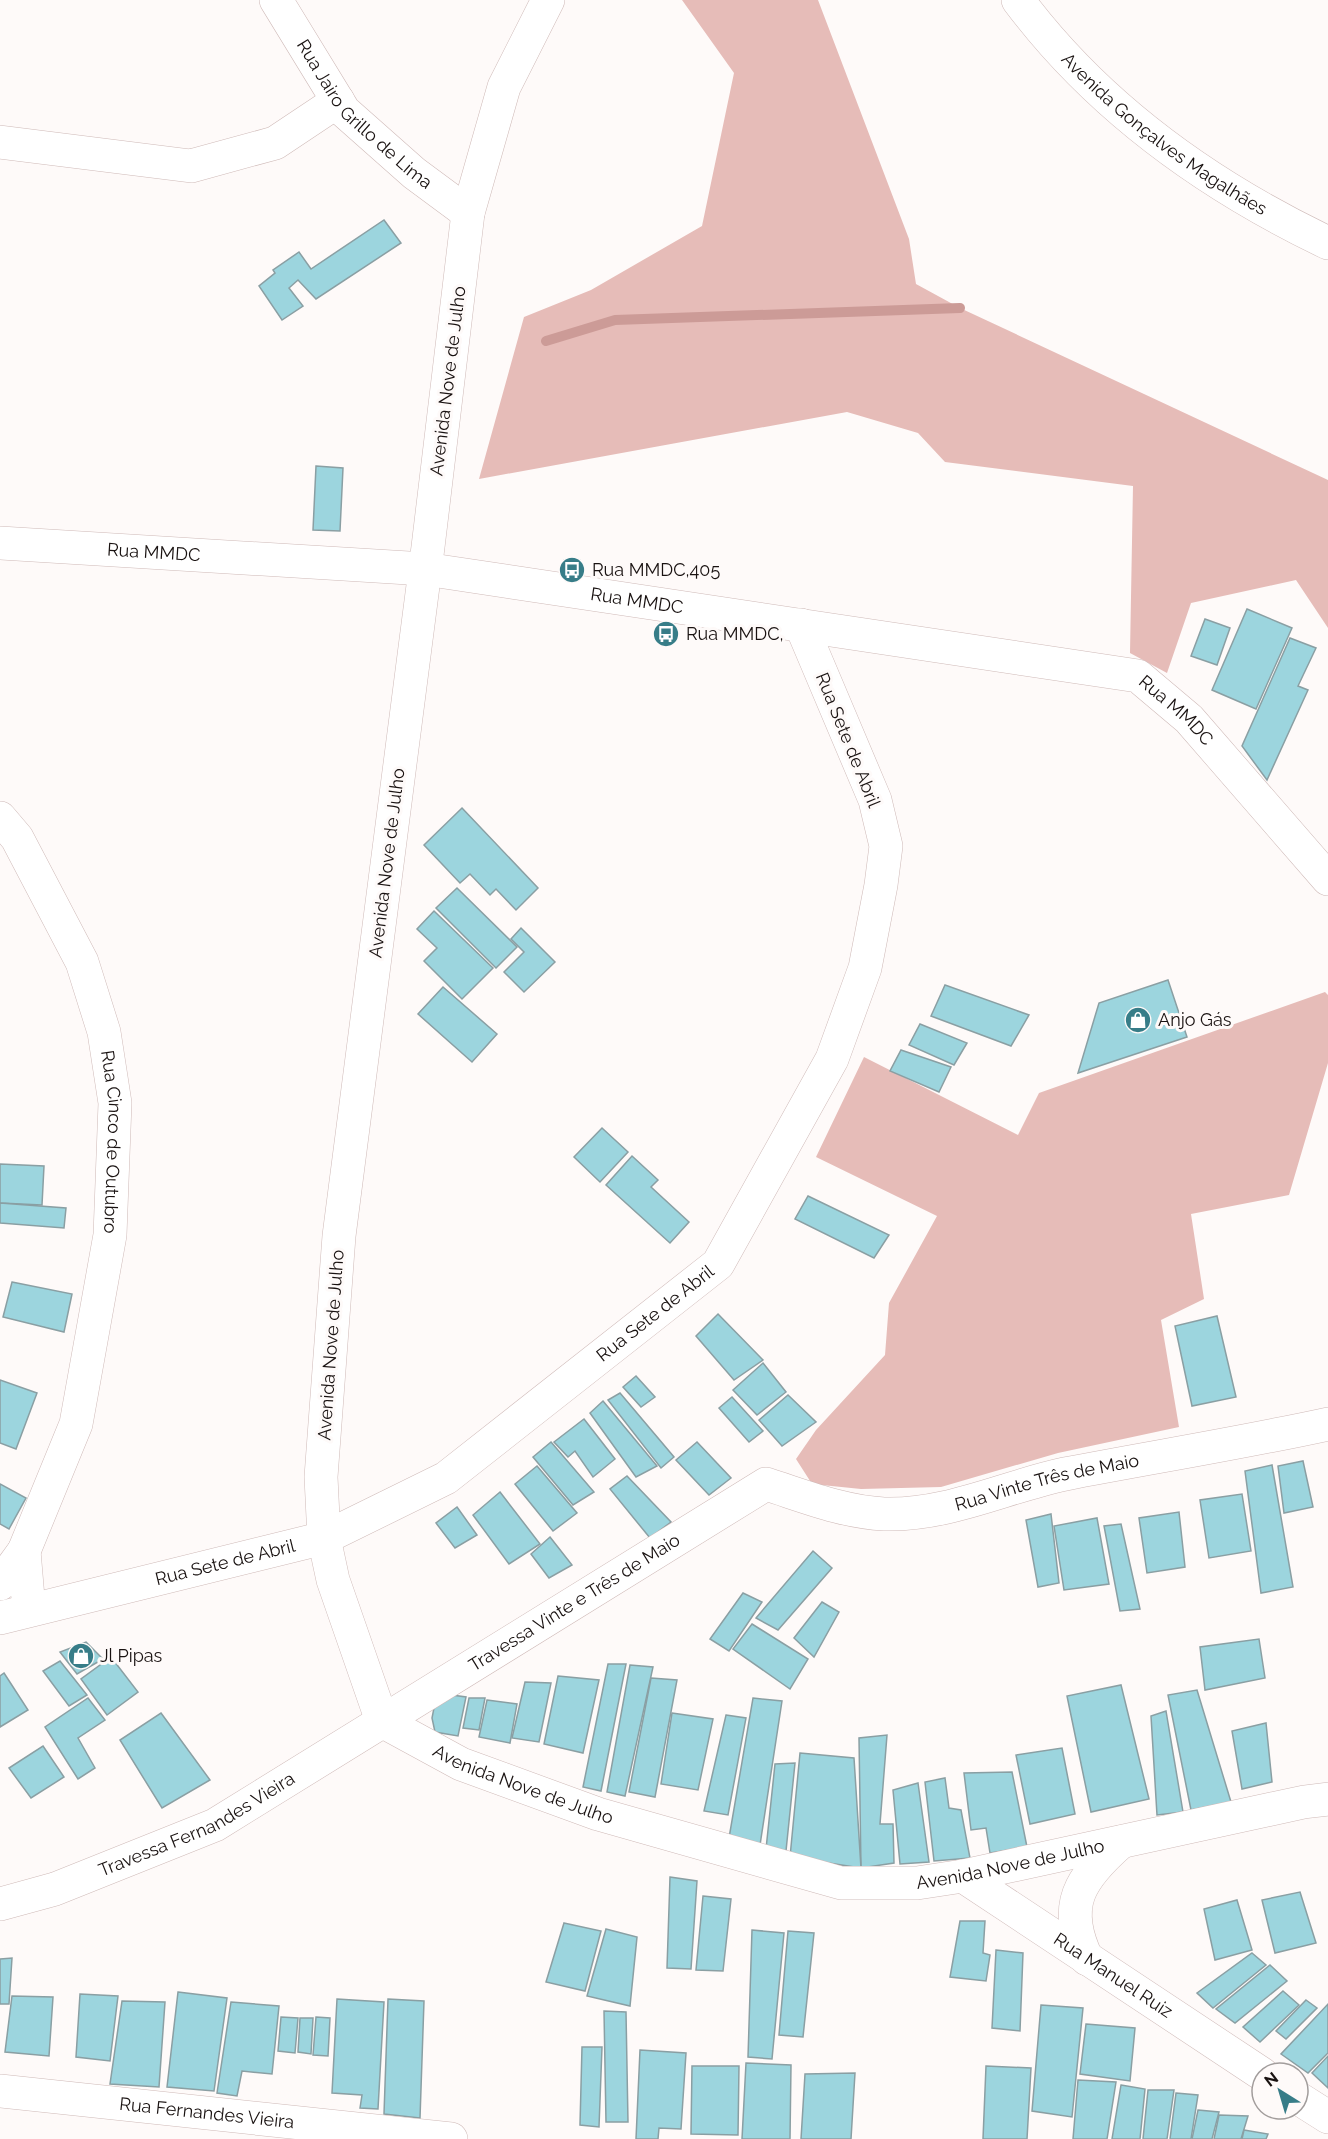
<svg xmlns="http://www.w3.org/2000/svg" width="1328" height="2139" font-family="Raleway,sans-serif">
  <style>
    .green { fill: #e6bcb8 }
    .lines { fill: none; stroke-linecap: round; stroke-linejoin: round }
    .stream { stroke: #cc9b97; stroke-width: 10 }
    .building { fill: #9cd5de; stroke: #8a9fa3; stroke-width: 1.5 }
    .minor-casing { stroke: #cfbab8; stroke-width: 34 }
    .minor { stroke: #fff; stroke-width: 33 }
    .labels { text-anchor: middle; stroke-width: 6; stroke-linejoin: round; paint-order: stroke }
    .street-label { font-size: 18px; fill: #191211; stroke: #fefaf9 }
    .poi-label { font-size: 18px; fill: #191211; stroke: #fefaf9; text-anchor: start }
  </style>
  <rect width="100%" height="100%" fill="#fefaf9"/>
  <!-- green -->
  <g class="green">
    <polygon points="682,0 818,0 909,239 916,284 960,308 1328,480 1328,628 1296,580 1191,603 1167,673 1130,653 1133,486 945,462 918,433 847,412 479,479 524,317 591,290 702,226 734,73"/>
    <polygon points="1325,992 1328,995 1328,1063 1289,1195 1191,1214 1204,1299 1161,1320 1179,1427 1058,1453 941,1487 861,1489 812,1484 796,1459 816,1430 885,1355 889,1303 937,1216 816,1157 864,1057 1018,1135 1039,1093"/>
  </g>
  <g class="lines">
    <!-- stream -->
    <polyline class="stream" points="546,341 615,320 960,308"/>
  </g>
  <!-- building -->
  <g class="building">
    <polygon points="384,220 401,243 316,299 298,280 289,288 303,306 282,320 259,286 275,273 273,270 299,252 311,269"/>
    <polygon points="316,466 343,468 340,531 313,530"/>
    <polygon points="1247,609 1292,628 1256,709 1212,690"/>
    <polygon points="1205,619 1230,628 1217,665 1191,656"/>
    <polygon points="1290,638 1316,648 1298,686 1308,690 1267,780 1242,746"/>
    <polygon points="462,808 538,888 516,910 496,889 490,895 470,874 460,883 424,845"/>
    <polygon points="457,888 517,947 496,968 436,908"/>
    <polygon points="434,911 493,968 462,999 424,961 437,948 417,929"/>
    <polygon points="521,928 555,962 524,992 504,972 524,952 511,939"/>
    <polygon points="1168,980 1187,1037 1078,1073 1099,1003"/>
    <polygon points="945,985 1029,1015 1011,1046 931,1016"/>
    <polygon points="443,987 497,1034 472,1062 418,1014"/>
    <polygon points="920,1024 967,1043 954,1065 909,1045"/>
    <polygon points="901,1050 951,1067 939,1092 890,1071"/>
    <polygon points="602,1128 628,1152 600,1182 574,1157"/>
    <polygon points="632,1156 658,1180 651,1187 689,1222 670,1243 606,1185"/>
    <polygon points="0,1164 44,1166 42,1205 0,1203"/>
    <polygon points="808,1196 889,1235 874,1258 795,1219"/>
    <polygon points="0,1203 66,1208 64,1228 0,1223"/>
    <polygon points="12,1282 72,1294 64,1332 3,1317"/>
    <polygon points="718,1314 763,1360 734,1380 696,1336"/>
    <polygon points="1217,1316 1236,1397 1192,1406 1175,1326"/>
    <polygon points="763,1363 786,1392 757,1415 733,1390"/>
    <polygon points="636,1376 655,1397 641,1407 623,1387"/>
    <polygon points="0,1380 37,1393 16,1449 0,1443"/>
    <polygon points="620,1393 674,1457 661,1468 608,1400"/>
    <polygon points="788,1395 816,1422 782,1446 759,1420"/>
    <polygon points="732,1397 763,1431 749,1442 719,1408"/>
    <polygon points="603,1401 657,1466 636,1477 590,1413"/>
    <polygon points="584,1419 615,1459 593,1477 575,1451 568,1457 554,1442"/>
    <polygon points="551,1442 594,1492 573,1505 533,1457"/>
    <polygon points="697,1442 731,1478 709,1495 676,1460"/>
    <polygon points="1303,1461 1313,1507 1284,1513 1278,1466"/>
    <polygon points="1272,1465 1293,1587 1261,1593 1245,1471"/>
    <polygon points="537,1466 577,1513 553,1531 515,1484"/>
    <polygon points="627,1476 671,1522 650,1538 610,1489"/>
    <polygon points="0,1484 26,1498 9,1529 0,1524"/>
    <polygon points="500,1492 540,1544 509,1564 473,1515"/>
    <polygon points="1242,1494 1251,1551 1209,1558 1200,1500"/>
    <polygon points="457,1507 477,1535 455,1548 436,1523"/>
    <polygon points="1179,1512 1185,1567 1147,1573 1139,1518"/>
    <polygon points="1051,1514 1059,1583 1038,1587 1026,1520"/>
    <polygon points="1097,1518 1109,1584 1064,1590 1054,1526"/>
    <polygon points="1121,1524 1140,1609 1120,1611 1104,1526"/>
    <polygon points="550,1537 572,1565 549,1578 531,1554"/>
    <polygon points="813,1551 832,1568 778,1630 756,1618"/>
    <polygon points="743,1593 762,1602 729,1651 710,1639"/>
    <polygon points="822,1602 839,1612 814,1657 794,1638"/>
    <polygon points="752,1624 808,1659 790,1689 733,1649"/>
    <polygon points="1259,1639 1265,1678 1205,1690 1200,1647"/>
    <polygon points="86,1642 103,1659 77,1674 60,1652"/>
    <polygon points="111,1657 138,1692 107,1715 81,1679"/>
    <polygon points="60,1661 87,1695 69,1706 43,1671"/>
    <polygon points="608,1664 626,1664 601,1791 583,1787"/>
    <polygon points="630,1665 653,1667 625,1796 607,1792"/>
    <polygon points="4,1673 28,1710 0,1727 0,1676"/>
    <polygon points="558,1676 599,1680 583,1753 544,1744"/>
    <polygon points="651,1678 677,1680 655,1797 629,1792"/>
    <polygon points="525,1682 551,1683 539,1742 512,1738"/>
    <polygon points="1121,1685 1149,1799 1091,1812 1067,1696"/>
    <polygon points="1197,1690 1231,1802 1191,1810 1168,1695"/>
    <polygon points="437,1693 466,1697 458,1736 435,1732 432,1718"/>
    <polygon points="88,1698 105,1720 78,1738 95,1768 78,1779 45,1727"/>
    <polygon points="469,1698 485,1698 479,1730 463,1728"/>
    <polygon points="753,1698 782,1701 760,1845 729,1838"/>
    <polygon points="487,1700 517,1704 510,1743 479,1737"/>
    <polygon points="1166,1711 1183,1812 1157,1815 1151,1716"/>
    <polygon points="161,1713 210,1780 162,1808 120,1740"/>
    <polygon points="672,1713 713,1719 698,1790 661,1784"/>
    <polygon points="726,1715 746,1718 728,1815 704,1811"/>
    <polygon points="1266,1723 1272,1782 1242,1789 1232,1731"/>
    <polygon points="887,1735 880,1824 893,1824 894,1863 861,1868 859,1738"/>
    <polygon points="43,1746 64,1777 31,1798 9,1768"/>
    <polygon points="1062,1748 1075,1814 1030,1824 1016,1755"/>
    <polygon points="800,1753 854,1758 861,1868 790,1857"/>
    <polygon points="795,1763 786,1851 766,1849 775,1764"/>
    <polygon points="1012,1772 1027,1847 990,1853 986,1828 971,1830 964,1773"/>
    <polygon points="945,1778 949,1808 961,1810 970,1858 934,1861 925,1782"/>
    <polygon points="918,1783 929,1862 900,1864 893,1790"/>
    <polygon points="670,1877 697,1881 691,1969 667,1968"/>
    <polygon points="1300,1892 1316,1943 1275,1953 1262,1900"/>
    <polygon points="703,1896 731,1899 723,1971 696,1970"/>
    <polygon points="1237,1900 1252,1950 1215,1960 1204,1909"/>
    <polygon points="960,1921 985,1921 983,1953 990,1955 986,1981 950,1977"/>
    <polygon points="564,1923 601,1931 585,1991 546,1982"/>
    <polygon points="606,1929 637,1937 630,2006 587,1996"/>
    <polygon points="752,1930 784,1933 772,2059 748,2057"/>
    <polygon points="788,1931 814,1933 803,2037 779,2035"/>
    <polygon points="996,1950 1023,1953 1020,2031 992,2028"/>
    <polygon points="1252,1953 1266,1965 1213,2008 1197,1993"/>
    <polygon points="12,1958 9,2004 0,2004 0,1959"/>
    <polygon points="1270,1965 1287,1981 1235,2023 1216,2009"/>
    <polygon points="1283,1991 1299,2005 1260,2042 1243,2027"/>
    <polygon points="178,1992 227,1998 214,2091 167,2087"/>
    <polygon points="80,1994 118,1996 110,2061 76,2057"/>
    <polygon points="12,1996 53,1997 49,2056 5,2052"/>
    <polygon points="337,1999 384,2002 378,2109 360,2108 362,2095 332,2093"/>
    <polygon points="388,1999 424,2001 420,2118 384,2114"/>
    <polygon points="1306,2000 1317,2008 1286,2039 1276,2031"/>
    <polygon points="122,2001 165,2002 159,2087 110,2084"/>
    <polygon points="231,2002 279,2006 272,2074 242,2071 237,2096 217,2093"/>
    <polygon points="1328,2004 1328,2053 1308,2073 1281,2054"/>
    <polygon points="1041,2005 1083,2008 1072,2117 1032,2111"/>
    <polygon points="604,2011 626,2012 628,2122 606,2122"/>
    <polygon points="281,2017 298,2018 295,2053 278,2051"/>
    <polygon points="316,2017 330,2018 328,2056 313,2055"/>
    <polygon points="300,2018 313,2018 311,2054 298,2052"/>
    <polygon points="1086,2024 1135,2028 1130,2081 1080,2074"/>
    <polygon points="582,2047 602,2047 599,2127 580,2125"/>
    <polygon points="640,2050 686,2053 681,2129 659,2128 658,2139 636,2139"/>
    <polygon points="1328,2056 1328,2088 1312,2073"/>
    <polygon points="746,2063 791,2065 790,2139 742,2139"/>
    <polygon points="692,2066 739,2066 738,2135 691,2134"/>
    <polygon points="986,2066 1031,2068 1027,2139 983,2139"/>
    <polygon points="855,2073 851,2139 801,2139 805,2074"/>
    <polygon points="1078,2080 1116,2082 1107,2139 1073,2139"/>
    <polygon points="1121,2085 1145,2089 1140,2139 1112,2139"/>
    <polygon points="1148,2090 1174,2090 1167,2139 1143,2139"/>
    <polygon points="1176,2093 1198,2095 1191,2139 1170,2139"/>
    <polygon points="1198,2110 1219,2112 1212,2139 1192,2139"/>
    <polygon points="1219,2115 1248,2116 1241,2139 1214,2139"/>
    <polygon points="1244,2130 1268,2134 1266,2139 1242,2139"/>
  </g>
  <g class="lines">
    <!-- minor casing -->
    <g class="minor-casing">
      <g id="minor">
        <path id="s1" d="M 276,0 L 344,111 L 414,173 L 468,213"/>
        <path id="s2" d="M 548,0 L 504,87 L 468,213 L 428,547 L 339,1236 L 321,1477 L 324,1538 L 333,1580 L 382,1721 L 461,1764 L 598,1814 L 841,1883 L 917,1883 L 963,1876 L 1304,1802 L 1328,1799"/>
        <path id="s3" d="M 1018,0 C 1098,107 1209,186 1328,243"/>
        <polyline points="0,142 191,166 275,143 338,101"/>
        <path id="s4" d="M 0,543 L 425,569 L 1138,676 L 1189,719 L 1328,879"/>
        <path id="s5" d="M 0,818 L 17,838 L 82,962 L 104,1032 L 115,1103 L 110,1235 L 76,1424 L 24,1551"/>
        <polyline points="0,1584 24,1551 29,1610"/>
        <path id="s6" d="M 0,1618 L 324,1538 L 446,1478 L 718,1264 L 832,1059 L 865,968 L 881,885 L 886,846 L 875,800 L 801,625"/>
        <path id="s7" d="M 963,1876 L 1262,2074"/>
        <path id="s8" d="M 0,1904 L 55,1889 L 215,1825 L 766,1484 C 804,1496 843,1512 884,1514 C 947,1516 1004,1487 1065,1474 C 1153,1457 1241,1443 1328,1424"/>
        <path d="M 1087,1959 C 1061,1905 1080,1878 1121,1842"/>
        <path id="s9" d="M 0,2091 L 451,2139"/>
        <polyline points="1298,2098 1328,2117"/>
      </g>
    </g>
    <!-- minor -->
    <use href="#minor" class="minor"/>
  </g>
  <!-- icons -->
  <defs>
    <g id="bus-disc" transform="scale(1.35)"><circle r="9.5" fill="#377d88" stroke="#fefaf9"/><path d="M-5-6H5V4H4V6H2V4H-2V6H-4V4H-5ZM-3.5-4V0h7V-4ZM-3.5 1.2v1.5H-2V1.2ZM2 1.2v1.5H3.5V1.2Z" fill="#fff"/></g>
    <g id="shop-disc" transform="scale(1.35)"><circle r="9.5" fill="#377d88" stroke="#fefaf9"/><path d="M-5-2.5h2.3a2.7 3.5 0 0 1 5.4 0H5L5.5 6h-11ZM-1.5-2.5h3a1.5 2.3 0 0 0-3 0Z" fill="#fff"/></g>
  </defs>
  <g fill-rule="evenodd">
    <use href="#bus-disc" x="572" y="570"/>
    <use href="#bus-disc" x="666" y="634"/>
    <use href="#shop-disc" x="1138" y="1020"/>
    <use href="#shop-disc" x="81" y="1656"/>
  </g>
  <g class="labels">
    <!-- street labels -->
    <g class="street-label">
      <text dy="6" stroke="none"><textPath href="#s1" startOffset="146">Rua Jairo Grillo de Lima</textPath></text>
      <text dy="6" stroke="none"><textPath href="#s3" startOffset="200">Avenida Gonçalves Magalhães</textPath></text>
      <text transform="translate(448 381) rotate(-83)" y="6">Avenida Nove de Julho</text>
      <text dy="6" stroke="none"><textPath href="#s4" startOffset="154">Rua MMDC</textPath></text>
      <text dy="6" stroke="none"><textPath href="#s4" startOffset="640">Rua MMDC</textPath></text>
      <text dy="6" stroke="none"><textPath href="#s4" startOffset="1198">Rua MMDC</textPath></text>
      <text transform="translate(848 740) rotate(68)" y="6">Rua Sete de Abril</text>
      <text transform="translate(387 863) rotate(-83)" y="6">Avenida Nove de Julho</text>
      <text dy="6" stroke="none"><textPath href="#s5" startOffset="350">Rua Cinco de Outubro</textPath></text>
      <text dy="6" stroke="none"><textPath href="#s6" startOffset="736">Rua Sete de Abril</textPath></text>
      <text transform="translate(331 1345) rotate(-86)" y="6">Avenida Nove de Julho</text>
      <text dy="6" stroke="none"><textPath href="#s8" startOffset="1166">Rua Vinte Três de Maio</textPath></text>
      <text dy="6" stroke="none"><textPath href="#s6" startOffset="232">Rua Sete de Abril</textPath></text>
      <text dy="6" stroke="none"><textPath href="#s8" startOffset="652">Travessa Vinte e Três de Maio</textPath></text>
      <text dy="6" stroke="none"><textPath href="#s2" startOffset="1910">Avenida Nove de Julho</textPath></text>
      <text dy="6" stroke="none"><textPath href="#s8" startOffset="213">Travessa Fernandes Vieira</textPath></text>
      <text dy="6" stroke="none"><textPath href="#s2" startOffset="2414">Avenida Nove de Julho</textPath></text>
      <text dy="6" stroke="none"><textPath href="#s7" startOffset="180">Rua Manuel Ruiz</textPath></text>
      <text dy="6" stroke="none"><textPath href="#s9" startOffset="208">Rua Fernandes Vieira</textPath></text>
    </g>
    <!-- poi labels -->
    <g class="poi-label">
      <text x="592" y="576">Rua MMDC,405</text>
      <text x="686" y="640">Rua MMDC,</text>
      <text x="1158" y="1026">Anjo Gás</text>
      <text x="100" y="1662">Jl Pipas</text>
    </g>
  </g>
  <!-- north arrow -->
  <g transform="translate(1280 2091) rotate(323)"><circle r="28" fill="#fefaf9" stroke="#a29d9c" stroke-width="1.5"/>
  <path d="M0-4.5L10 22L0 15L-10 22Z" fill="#377d88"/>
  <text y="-9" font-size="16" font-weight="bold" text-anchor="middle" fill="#191211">N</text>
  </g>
</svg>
